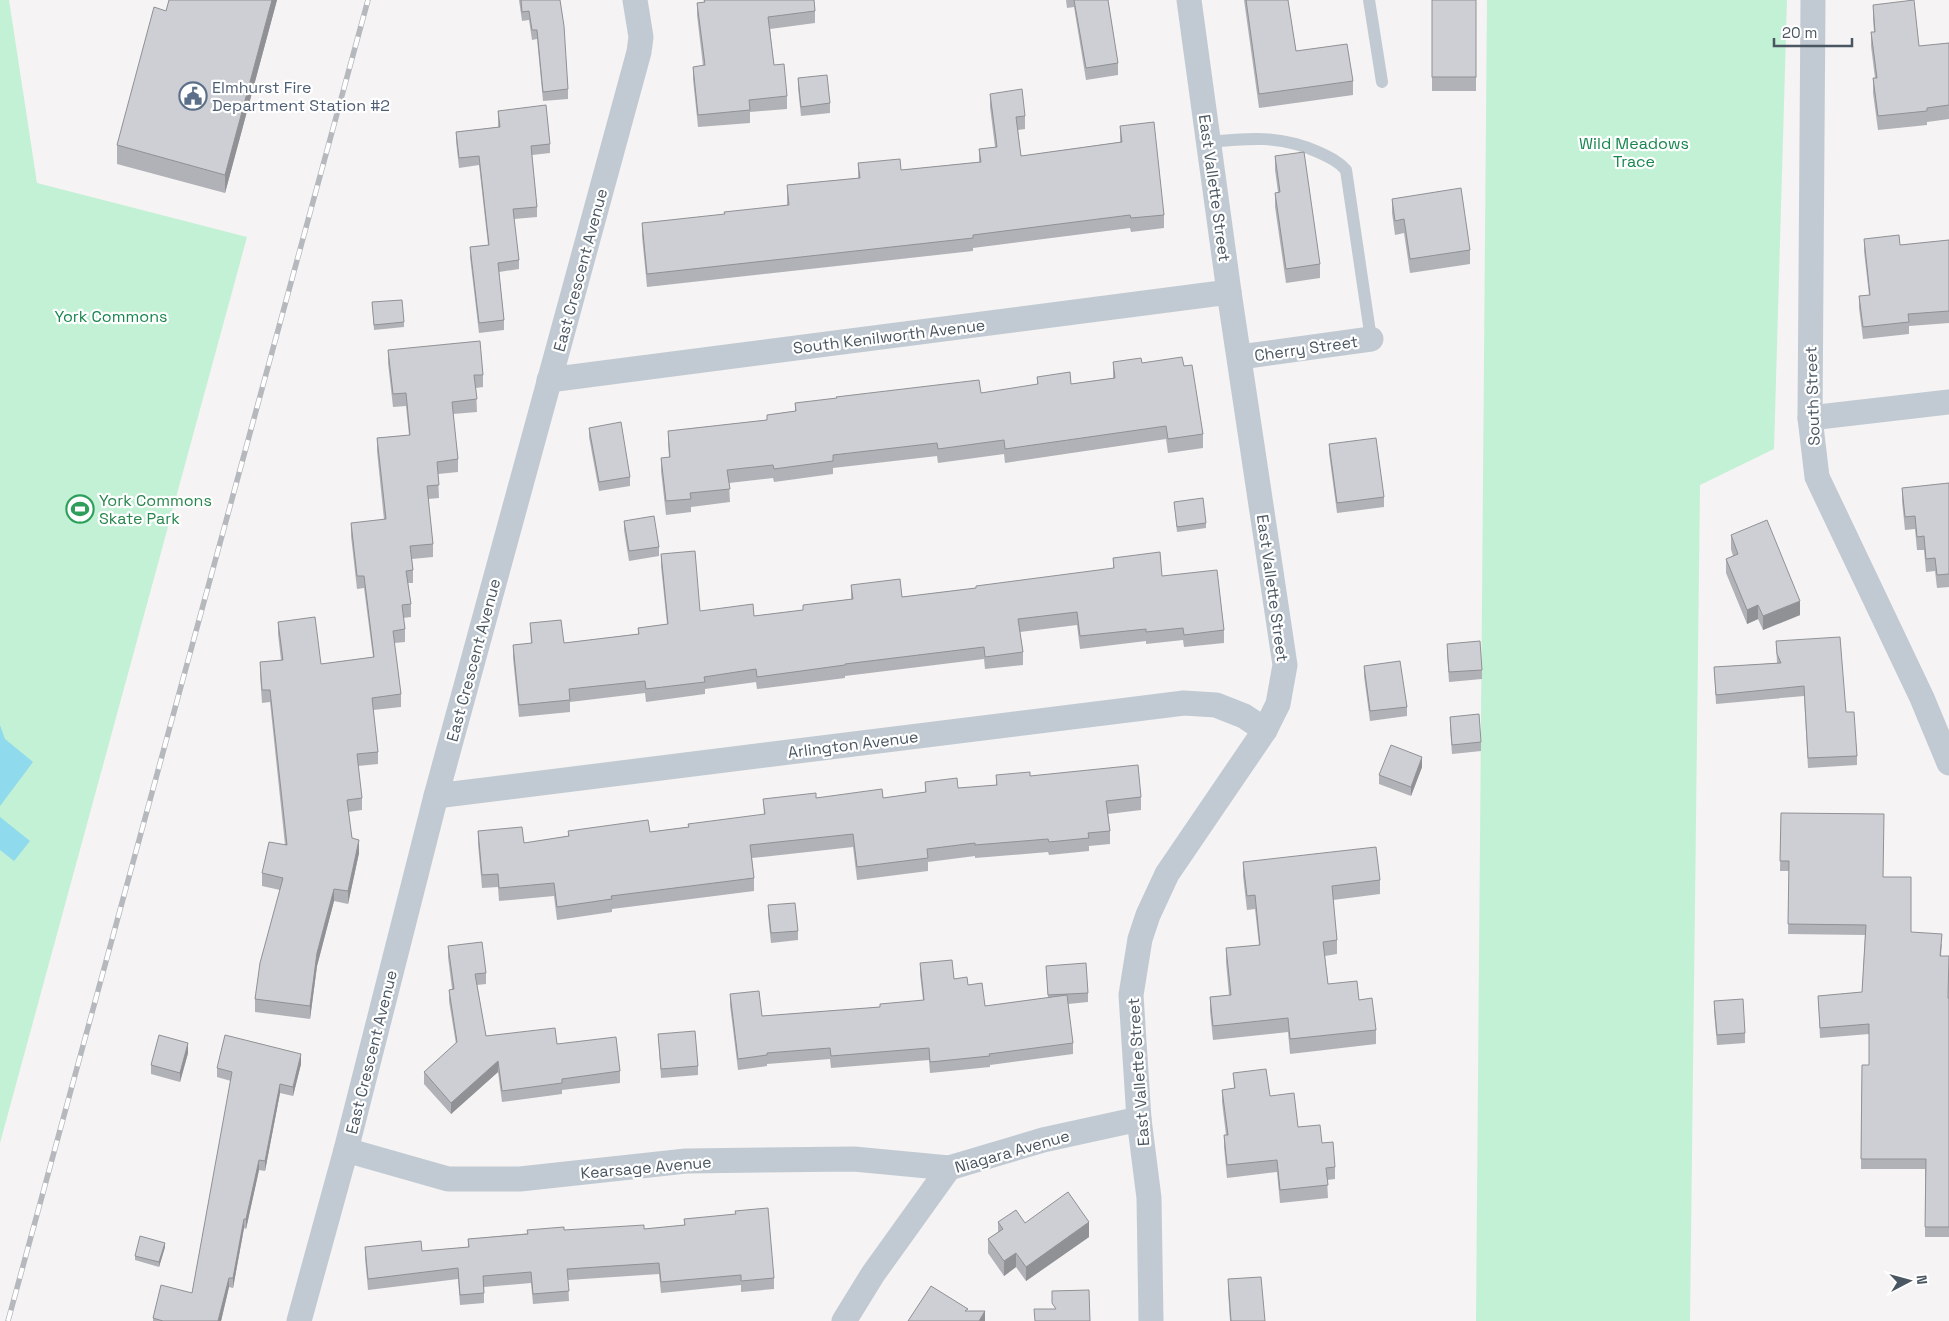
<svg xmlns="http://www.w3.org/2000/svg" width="1949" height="1321" font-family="'Space Grotesk',sans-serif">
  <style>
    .green { fill: #c3f1d5 }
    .water { fill: #90daee }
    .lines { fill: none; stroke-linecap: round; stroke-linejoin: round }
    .lane { stroke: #c1cad2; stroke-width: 12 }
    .street { stroke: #c1cad2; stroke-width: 25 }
    .rail-casing { stroke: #b5b8bd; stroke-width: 5.5 }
    .rail { stroke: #fff; stroke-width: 4; stroke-dasharray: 11; stroke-linecap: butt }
    .wall { fill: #b0b2b7 }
    .shaded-wall { fill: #909195 }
    .building { fill: #cdcfd5; stroke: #909195 }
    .labels { text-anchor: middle; stroke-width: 4.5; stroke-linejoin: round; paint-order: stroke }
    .service-label { font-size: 16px; fill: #4e5e75; stroke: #fff; text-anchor: start }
    .park-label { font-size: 16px; fill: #17864f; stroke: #fff }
    .street-label { font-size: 16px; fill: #4a5661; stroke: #fff }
    .leisure-label { font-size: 16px; fill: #27864d; stroke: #fff; text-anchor: start }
  </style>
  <rect width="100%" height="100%" fill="#f5f3f3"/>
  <!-- green -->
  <g class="green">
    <polygon points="0,0 9,0 37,183 247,237 0,1143"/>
    <polygon points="1487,0 1787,0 1774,449 1700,485 1690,1321 1476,1321"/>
  </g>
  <!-- water -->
  <g class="water">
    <polygon points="0,725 5,739 33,762 0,806"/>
    <polygon points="0,817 30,841 14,861 0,850"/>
  </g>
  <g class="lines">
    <!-- lane -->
    <g class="lane">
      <polyline points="1369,0 1382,82"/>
      <path d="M 1208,142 C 1249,138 1280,135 1318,152 C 1329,157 1338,161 1346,170 L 1371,339"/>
    </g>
    <!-- street -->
    <g class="street">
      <polyline points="1813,0 1810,418 1817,477 1922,698 1949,763"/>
      <polyline points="1240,357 1371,339"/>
      <polyline points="549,380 1229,292"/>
      <polyline points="1810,418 1949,402"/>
      <polyline points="436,796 1184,703 1216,705 1244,716 1265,730"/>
      <polyline points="346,1150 448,1179 520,1179 686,1161 854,1159 949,1168"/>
      <polyline points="299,1321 346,1150 436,796 639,52 641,37 635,0"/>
      <polyline points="844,1321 873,1274 949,1168 1043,1140 1139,1119"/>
      <polyline points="1151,1321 1149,1198 1139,1119 1131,995 1140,939 1148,915 1167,874 1265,730 1278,704 1285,665 1229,292 1189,0"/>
    </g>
    <!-- rail casing -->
    <g class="rail-casing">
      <polyline id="rail" points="8,1321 368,0"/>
    </g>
    <!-- rail -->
    <use href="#rail" class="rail"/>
  </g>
  <!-- wall -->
  <g class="wall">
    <polygon points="169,0 277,0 225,193 117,164 117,145 166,11"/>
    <polygon points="519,0 560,0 568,89 568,99 543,101 537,39 532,40 529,20 522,21"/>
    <polygon points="704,0 814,0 815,11 815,23 770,29 774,65 787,96 787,109 750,112 750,123 698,127 693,79 693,67 703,66 697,15 697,3 704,2"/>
    <polygon points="1066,0 1108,0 1118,63 1118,75 1086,80 1074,7 1067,8"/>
    <polygon points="1244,0 1288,0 1296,51 1353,81 1353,95 1259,108"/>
    <rect x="1432" y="0" width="44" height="91"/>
    <polygon points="1873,5 1919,46 1949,43 1949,119 1927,122 1927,125 1878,130 1873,93 1873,78 1875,78 1871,46 1871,32 1874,32 1873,19"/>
    <polygon points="798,78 830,103 830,113 801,116 798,88"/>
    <polygon points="990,94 1025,116 1025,129 1018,130 1021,156 1120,142 1120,126 1164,215 1164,228 1131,232 1130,228 973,248 973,251 647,287 642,236 642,223 724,215 787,205 787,185 858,178 858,163 901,170 979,162 979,149 995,147 990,107"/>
    <polygon points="498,111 550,144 550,153 532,155 537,207 537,217 514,219 519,260 519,269 499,272 504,320 504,330 479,333 470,257 470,247 488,245 479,165 459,168 456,141 456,132 498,127"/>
    <polygon points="1275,156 1320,264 1320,278 1286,283 1275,207 1275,193 1278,192 1275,170"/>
    <polygon points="1392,199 1470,250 1470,264 1410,273 1404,233 1395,235 1392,213"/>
    <polygon points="1864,239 1900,245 1949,240 1949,323 1909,326 1909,334 1863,339 1859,308 1859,296 1869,295 1864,251"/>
    <polygon points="372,302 404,322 404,327 374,330"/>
    <polygon points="388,350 483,375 483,387 476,388 477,412 453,414 458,459 458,472 438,474 439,498 428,499 433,544 433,557 412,559 413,570 413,583 408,583 411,604 411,617 403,618 405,629 405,642 394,643 401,694 401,707 373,710 378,752 378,764 358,766 362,798 362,810 348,812 352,838 359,853 348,904 334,901 317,966 310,1019 255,1012 255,999 280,890 262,886 262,873 285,845 270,702 262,703 260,674 260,662 281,660 278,634 278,622 321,664 373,657 364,588 357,589 351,536 351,523 384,520 377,451 377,438 409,435 406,406 393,407 388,363"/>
    <polygon points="1113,362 1142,363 1184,366 1203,434 1203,448 1168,453 1166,439 1005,463 1004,454 938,463 937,456 833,468 833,474 774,482 773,478 729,483 730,502 691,507 691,512 666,515 661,471 661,458 669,457 668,444 668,431 767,420 767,415 795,411 795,403 981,393 1037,385 1037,377 1071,384 1113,378"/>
    <polygon points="589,428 630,477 630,486 599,491 589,437"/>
    <polygon points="1329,444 1384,497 1384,507 1337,513 1329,453"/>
    <polygon points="1949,483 1949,587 1937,588 1935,571 1926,572 1924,550 1917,550 1915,529 1905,530 1902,501 1902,488"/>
    <polygon points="1174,502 1206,523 1206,528 1177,532"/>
    <polygon points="624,521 659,547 659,556 629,561 624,530"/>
    <polygon points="1731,535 1800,615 1763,630 1758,619 1747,624 1726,573 1726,559 1733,556 1731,549"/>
    <polygon points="661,554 700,611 754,616 803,610 803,605 851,599 851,585 902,597 976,588 1113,569 1113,558 1162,576 1224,630 1224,643 1184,647 1183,640 1146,644 1146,641 1080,649 1077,625 1020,632 1023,652 1023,665 985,669 984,659 845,676 845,678 757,689 756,682 705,689 705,694 646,702 645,693 570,702 570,712 519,717 513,658 513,645 531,644 530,623 564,643 638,634 638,628 667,624 661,566"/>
    <polygon points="1776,641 1846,712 1857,756 1857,765 1808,768 1804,696 1716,704 1714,667 1777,663"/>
    <polygon points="1447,644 1482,670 1482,679 1449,682 1447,654"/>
    <polygon points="1364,666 1407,707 1407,716 1370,721 1364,676"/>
    <polygon points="1450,717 1481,742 1481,751 1452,754 1450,727"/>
    <polygon points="1422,767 1411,796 1379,784 1379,775"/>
    <polygon points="996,775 1030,776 1141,797 1141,810 1108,814 1110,831 1110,844 1089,846 1089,851 1049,855 1048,852 975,858 975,856 928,862 928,871 857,880 853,847 752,858 754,878 754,891 612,909 612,912 557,920 554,896 499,901 498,887 482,888 478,844 478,831 524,843 568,836 568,831 650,832 688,827 764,815 763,799 883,798 925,792 925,782 958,788 996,785"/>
    <polygon points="1781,813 1883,877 1911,932 1942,944 1941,956 1949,956 1949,1237 1925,1237 1925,1169 1861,1169 1862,1065 1869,1065 1869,1034 1820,1038 1818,996 1862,992 1865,935 1788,934 1789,871 1780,871"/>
    <polygon points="1243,862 1380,880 1380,894 1333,900 1337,940 1337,954 1325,956 1328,984 1359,1000 1376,1030 1376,1044 1290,1054 1288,1032 1213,1040 1210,1011 1210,997 1229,995 1226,962 1226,948 1259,945 1255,909 1247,910 1243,876"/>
    <polygon points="768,905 798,931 798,940 771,943 768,915"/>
    <polygon points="448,946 486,973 486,984 477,985 486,1036 557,1044 620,1071 620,1083 562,1090 562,1094 502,1102 498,1072 451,1114 424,1084 424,1072 456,1044 449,1001 449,990 452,989 448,957"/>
    <polygon points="920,963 968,985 985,1006 1048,998 1046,966 1088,993 1088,1002 1068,1004 1073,1043 1073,1054 990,1065 990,1067 930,1073 929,1060 831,1068 830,1059 767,1064 767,1066 738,1070 730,1005 730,994 762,1016 880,1007 923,1000 920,974"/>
    <polygon points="1714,1001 1745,1033 1745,1043 1717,1045 1714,1011"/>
    <polygon points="658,1034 698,1066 698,1075 661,1078"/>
    <polygon points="188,1053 180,1082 151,1074 151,1065"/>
    <polygon points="301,1064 293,1096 280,1093 265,1171 259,1170 246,1229 244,1228 233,1288 229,1287 221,1321 153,1321 153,1318 192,1293 231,1081 217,1077 217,1068"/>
    <polygon points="1233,1073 1270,1096 1298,1127 1322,1143 1335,1167 1335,1179 1327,1180 1328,1198 1280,1203 1277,1172 1227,1178 1224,1147 1224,1135 1226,1135 1222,1102 1222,1090 1234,1088"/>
    <polygon points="684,1219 774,1278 774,1289 741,1292 741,1285 661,1293 659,1274 568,1280 569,1301 533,1304 531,1283 484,1287 484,1303 460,1305 458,1279 368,1290 365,1258 365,1247 422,1251 468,1247 468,1239 564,1230 644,1229 684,1225"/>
    <polygon points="998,1222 1025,1223 1089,1237 1026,1281 1016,1267 1004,1276 988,1253 988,1239 998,1232"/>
    <polygon points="165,1247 159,1267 135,1260 135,1256"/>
    <polygon points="1228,1279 1265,1321 1230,1321 1228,1291"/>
  </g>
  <!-- shaded-wall -->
  <g class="shaded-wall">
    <polygon points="272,0 277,0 225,193 225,175"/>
    <polygon points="1800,601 1800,615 1763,630 1763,616"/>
    <polygon points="1758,605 1758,619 1747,624 1747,610"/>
    <polygon points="1422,757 1422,767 1411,796 1411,787"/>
    <polygon points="359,840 359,853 348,904 348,891"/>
    <polygon points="334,889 334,901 317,966 310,1019 310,1006 317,953"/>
    <polygon points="188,1043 188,1053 180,1082 180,1073"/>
    <polygon points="301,1054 301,1064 293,1096 293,1087"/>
    <polygon points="498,1061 498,1072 451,1114 451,1103"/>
    <polygon points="280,1084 280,1093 265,1171 265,1161"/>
    <polygon points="259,1160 259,1170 246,1229 246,1219"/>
    <polygon points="244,1219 244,1228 233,1288 233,1278"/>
    <polygon points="1089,1222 1089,1237 1026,1281 1026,1267"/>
    <polygon points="165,1243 165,1247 159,1267 159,1262"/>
    <polygon points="1016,1253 1016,1267 1004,1276 1004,1261"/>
    <polygon points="229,1278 229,1287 221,1321 218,1321"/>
    <polygon points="985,1311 985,1321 979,1321"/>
  </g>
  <!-- building -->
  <g class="building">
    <polygon points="169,0 272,0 225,175 117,145 154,7 166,11"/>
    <polygon points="521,0 560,0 564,26 568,89 543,92 537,30 532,30 529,11 522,12"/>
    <polygon points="704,0 814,0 815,11 768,17 774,65 784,64 787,96 749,100 750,110 698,115 693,67 705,65 697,3 705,2"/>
    <polygon points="1074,0 1108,0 1118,63 1086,68"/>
    <polygon points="1246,0 1288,0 1296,51 1347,44 1353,81 1259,94"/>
    <rect x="1432" y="0" width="44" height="77"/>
    <polygon points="1914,0 1919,46 1949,43 1949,105 1927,108 1927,111 1878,116 1873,78 1877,78 1871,32 1875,32 1873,5"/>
    <polygon points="827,75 830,103 801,107 798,78"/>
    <polygon points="1022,89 1025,116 1016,117 1021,156 1122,142 1120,126 1154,122 1164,215 1131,218 1130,215 973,235 973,238 647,274 642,223 725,214 724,212 789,205 787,185 860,178 858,163 900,159 901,170 981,162 979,149 997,147 990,94"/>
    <polygon points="546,105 550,144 531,146 537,207 513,209 519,260 498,263 504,320 479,323 470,247 489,245 479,156 459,158 456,132 500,127 498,111"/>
    <polygon points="1304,152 1320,264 1286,269 1275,193 1280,192 1275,156"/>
    <polygon points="1461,188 1470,250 1410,259 1404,219 1395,221 1392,199"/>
    <polygon points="1899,235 1900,245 1949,240 1949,311 1908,314 1909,322 1863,327 1859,296 1870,295 1864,239"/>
    <polygon points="402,300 404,322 374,325 372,302"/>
    <polygon points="480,341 483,375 474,375 477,399 452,402 458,459 437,462 439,485 427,486 433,544 410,546 413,570 406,571 411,604 402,605 405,629 393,631 401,694 372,698 378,752 357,754 362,798 347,800 352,838 359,840 348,891 334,889 317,953 310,1006 255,999 260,963 283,878 262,873 269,842 287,845 270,690 262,690 260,662 283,660 278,622 315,617 321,664 374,657 364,576 357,576 351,523 386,519 377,438 410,435 406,393 393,394 388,350"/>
    <polygon points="1182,357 1184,366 1192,365 1203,434 1168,439 1166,426 1005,449 1004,440 938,449 937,443 833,455 833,461 774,469 773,465 727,470 730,489 690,493 691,499 666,501 661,458 670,457 668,431 767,420 767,415 796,411 795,403 837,398 836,397 979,380 981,393 1038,384 1037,377 1070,372 1071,384 1115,378 1113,362 1141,358 1142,363"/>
    <polygon points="621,422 630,477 599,482 589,428"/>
    <polygon points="1376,438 1384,497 1337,503 1329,444"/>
    <polygon points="1949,483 1949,574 1937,575 1935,558 1926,559 1924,536 1917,537 1915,516 1905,517 1902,488"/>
    <polygon points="1203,498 1206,523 1177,527 1174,502"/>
    <polygon points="654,516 659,547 629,551 624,521"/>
    <polygon points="1767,520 1800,601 1763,616 1758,605 1747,610 1726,559 1738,554 1731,535"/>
    <polygon points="695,551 700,611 753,604 754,616 803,610 803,605 853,599 851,585 900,579 902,597 976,588 976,586 1114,568 1113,558 1160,552 1162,576 1217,570 1224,630 1184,635 1183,628 1146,632 1146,629 1080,636 1077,612 1018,619 1023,652 985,657 984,647 845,664 845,665 757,677 756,669 704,677 705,682 646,689 645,681 569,689 570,700 519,705 513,645 532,643 530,623 561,620 564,643 639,634 638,628 668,624 661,554"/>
    <polygon points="1840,637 1846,712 1854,712 1857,756 1808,758 1804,686 1716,695 1714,667 1781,663 1777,654 1776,641"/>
    <polygon points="1480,641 1482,670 1449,672 1447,644"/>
    <polygon points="1400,661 1407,707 1370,711 1364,666"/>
    <polygon points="1479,714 1481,742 1452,745 1450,717"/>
    <polygon points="1391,745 1422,757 1411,787 1379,775"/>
    <polygon points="1138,765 1141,797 1106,801 1110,831 1088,833 1089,838 1049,842 1048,839 975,845 975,843 927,849 928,858 857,867 853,834 750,845 754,878 611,896 612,899 557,907 554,883 499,888 498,874 482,875 478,831 522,827 524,843 569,836 568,831 648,820 650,832 689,827 688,824 765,814 763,799 816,793 816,798 882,789 883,798 926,792 925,782 957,778 958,788 997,785 996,775 1030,772 1030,776"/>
    <polygon points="1781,813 1884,814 1883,877 1911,877 1911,932 1942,934 1940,956 1949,956 1948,998 1949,998 1949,1227 1925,1227 1926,1159 1861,1159 1862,1065 1869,1065 1869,1024 1820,1028 1818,996 1862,992 1866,925 1788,924 1789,861 1780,861"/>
    <polygon points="1376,847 1380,880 1332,886 1337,940 1323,942 1328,984 1357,981 1359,1000 1372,998 1376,1030 1290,1039 1288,1018 1213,1026 1210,997 1231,995 1226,948 1260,945 1255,895 1247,896 1243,862"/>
    <polygon points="795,903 798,931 771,933 768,905"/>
    <polygon points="482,942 486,973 475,974 486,1036 555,1028 557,1044 616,1037 620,1071 562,1079 562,1083 502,1091 498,1061 451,1103 424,1072 457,1042 449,990 454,989 448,946"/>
    <polygon points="952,960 954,979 967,977 968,985 982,983 985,1006 1067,995 1073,1043 989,1054 990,1056 930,1062 929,1048 831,1056 830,1048 767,1053 767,1055 738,1059 730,994 759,991 762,1016 880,1007 880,1004 924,1000 920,963"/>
    <polygon points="1086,963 1088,993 1048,995 1046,966"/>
    <polygon points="1743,999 1745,1033 1717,1035 1714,1001"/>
    <polygon points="695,1031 698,1066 661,1069 658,1034"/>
    <polygon points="159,1035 188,1043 180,1073 151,1065"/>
    <polygon points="225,1035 301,1054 293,1087 280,1084 265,1161 259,1160 246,1219 244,1219 233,1278 229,1278 218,1321 163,1321 153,1318 161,1285 192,1293 232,1072 217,1068"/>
    <polygon points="1266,1069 1270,1096 1294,1093 1298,1127 1320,1125 1322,1143 1333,1142 1335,1167 1326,1168 1328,1185 1280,1190 1277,1160 1227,1165 1224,1135 1228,1135 1222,1090 1235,1088 1233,1073"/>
    <polygon points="1068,1192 1089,1222 1026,1267 1016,1253 1004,1261 988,1239 1003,1229 998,1222 1016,1210 1025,1223"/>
    <polygon points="768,1208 774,1278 741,1281 741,1275 661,1282 659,1263 567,1269 569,1291 533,1294 531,1272 483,1276 484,1293 460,1295 458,1268 368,1279 365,1247 421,1241 422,1251 469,1247 468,1239 528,1234 527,1230 564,1227 564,1230 644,1225 644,1229 685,1225 684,1219 736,1214 735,1211"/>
    <polygon points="140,1236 165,1243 159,1262 135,1256"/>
    <polygon points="1261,1277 1265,1321 1231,1321 1228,1279"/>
    <polygon points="931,1286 968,1309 965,1311 985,1311 979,1321 908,1321"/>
    <polygon points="1089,1290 1090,1321 1035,1321 1034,1309 1056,1309 1052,1303 1052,1291"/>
  </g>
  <!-- icons -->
  <defs>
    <g id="civic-ring" transform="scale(1.4375)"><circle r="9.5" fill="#fff" stroke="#5c6f8a" stroke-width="1.5"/><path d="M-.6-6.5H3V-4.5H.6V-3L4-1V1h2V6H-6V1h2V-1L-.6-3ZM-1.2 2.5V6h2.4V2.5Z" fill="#5c6f8a"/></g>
    <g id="stadium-ring" transform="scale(1.4375)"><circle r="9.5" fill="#fff" stroke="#2e9e5b" stroke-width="1.5"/><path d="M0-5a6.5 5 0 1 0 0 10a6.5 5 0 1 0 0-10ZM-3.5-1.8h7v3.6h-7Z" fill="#2e9e5b"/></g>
  </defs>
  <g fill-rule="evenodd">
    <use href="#civic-ring" x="193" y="96"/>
    <use href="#stadium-ring" x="80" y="509"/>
  </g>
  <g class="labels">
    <!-- service labels -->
    <g class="service-label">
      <text x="212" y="93">Elmhurst Fire<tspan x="212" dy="18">Department Station #2</tspan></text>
    </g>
    <!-- park labels -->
    <g class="park-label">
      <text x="1634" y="149">Wild Meadows<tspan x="1634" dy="18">Trace</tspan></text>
      <text x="111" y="322">York Commons</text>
    </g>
    <!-- street labels -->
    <g class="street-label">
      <text transform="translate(1215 188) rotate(82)" y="6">East Vallette Street</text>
      <text transform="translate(580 270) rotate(-75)" y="6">East Crescent Avenue</text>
      <text transform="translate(889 336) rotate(-7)" y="6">South Kenilworth Avenue</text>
      <text transform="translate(1306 348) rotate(-8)" y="6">Cherry Street</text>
      <text transform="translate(1812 396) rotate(-92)" y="6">South Street</text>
      <text transform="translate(1273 588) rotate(82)" y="6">East Vallette Street</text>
      <text transform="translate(473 660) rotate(-75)" y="6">East Crescent Avenue</text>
      <text transform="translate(853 744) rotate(-7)" y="6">Arlington Avenue</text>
      <text transform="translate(371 1052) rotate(-76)" y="6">East Crescent Avenue</text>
      <text transform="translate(1138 1072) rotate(-94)" y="6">East Vallette Street</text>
      <text transform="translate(1012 1151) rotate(-16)" y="6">Niagara Avenue</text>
      <text transform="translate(646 1167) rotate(-5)" y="6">Kearsage Avenue</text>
    </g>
    <!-- leisure labels -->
    <g class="leisure-label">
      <text x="99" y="506">York Commons<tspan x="99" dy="18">Skate Park</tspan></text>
    </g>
  </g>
  <!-- north arrow -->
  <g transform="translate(1909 1281) rotate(84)" stroke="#ffffff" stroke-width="4" paint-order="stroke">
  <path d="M0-4L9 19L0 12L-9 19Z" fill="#4a5661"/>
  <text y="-8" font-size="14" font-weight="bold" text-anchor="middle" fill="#4a5661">N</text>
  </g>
  <!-- scale -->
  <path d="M1774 38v8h78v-8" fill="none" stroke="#4a5661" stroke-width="2.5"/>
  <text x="1782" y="38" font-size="15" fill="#4a5661" stroke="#ffffff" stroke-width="4" paint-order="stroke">20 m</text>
</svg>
